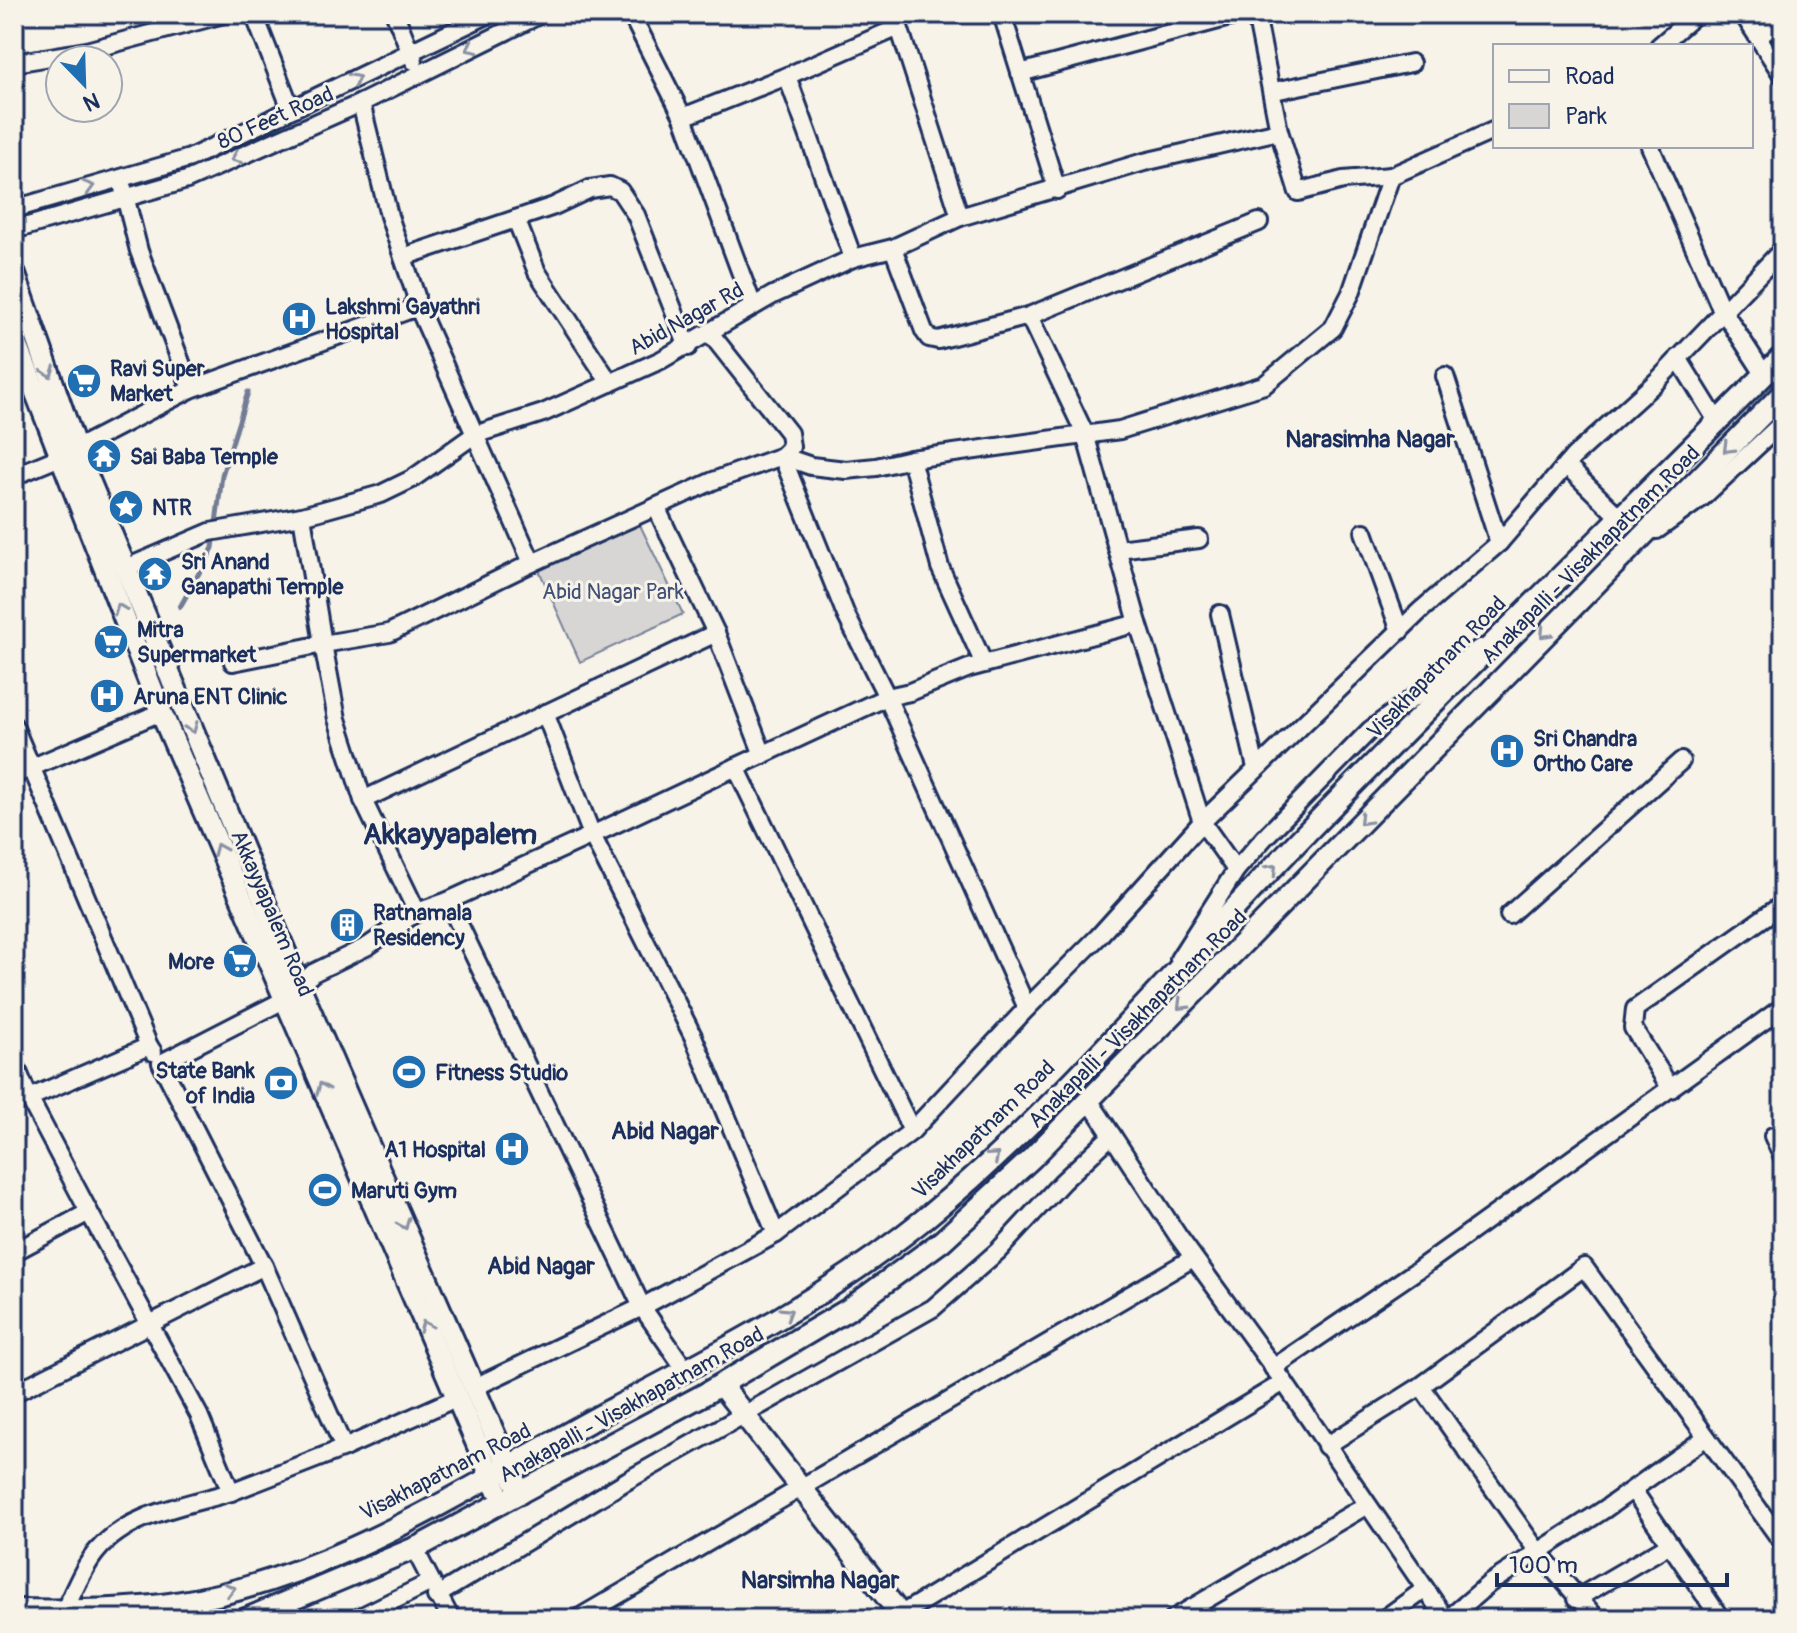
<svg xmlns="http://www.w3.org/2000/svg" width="1797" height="1633" font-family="Pangolin,sans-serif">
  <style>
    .green { fill: #d7d6d4; stroke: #798299; stroke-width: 2 }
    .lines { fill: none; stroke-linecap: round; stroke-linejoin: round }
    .stream { stroke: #727c95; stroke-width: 5 }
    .minor-casing { stroke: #1b2f5e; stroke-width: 22 }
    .major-casing { stroke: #1b2f5e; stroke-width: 26 }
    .minor { stroke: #f7f3e8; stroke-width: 16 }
    .major { stroke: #f7f3e8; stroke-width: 20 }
    .oneway { stroke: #8991a3 }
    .labels { text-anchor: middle; stroke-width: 6; stroke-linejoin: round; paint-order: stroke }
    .street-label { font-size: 22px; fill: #1b2f5e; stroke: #f7f3e8 }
    .poi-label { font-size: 22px; font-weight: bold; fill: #1b2f5e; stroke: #f7f3e8; text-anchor: start }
    .park-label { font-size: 22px; fill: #415076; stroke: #f7f3e8 }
    .neighbourhood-label { font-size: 24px; font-weight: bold; fill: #1b2f5e; stroke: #f7f3e8 }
    .district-label { font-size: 30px; font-weight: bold; fill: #1b2f5e; stroke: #f7f3e8 }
  </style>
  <rect width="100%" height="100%" fill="#f7f3e8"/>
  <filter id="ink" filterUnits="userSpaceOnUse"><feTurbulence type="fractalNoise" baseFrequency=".0125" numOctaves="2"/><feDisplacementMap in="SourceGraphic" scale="16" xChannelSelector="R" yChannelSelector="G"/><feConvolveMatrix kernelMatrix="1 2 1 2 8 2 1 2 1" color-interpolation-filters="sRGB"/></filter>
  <g filter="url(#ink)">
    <!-- green -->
    <polygon class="green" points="640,525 683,614 580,662 538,568"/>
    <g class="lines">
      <!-- stream -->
      <polyline class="stream" points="180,607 213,548 222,475 248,392"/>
      <!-- minor casing -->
      <g class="minor-casing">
        <g id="minor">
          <polyline points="254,14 291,109"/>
          <polyline points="395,14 414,61"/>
          <polyline points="631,14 683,117"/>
          <polyline points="1002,14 1057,190"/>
          <polyline points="1256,14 1279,131 1298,192 1343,180 1391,176 1495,130"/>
          <polyline points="1743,14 1783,76"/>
          <polyline points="1758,38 1783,16"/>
          <polyline points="1659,46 1696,14"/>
          <polyline points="14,63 86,51 224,14"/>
          <polyline points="1020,73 1241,14"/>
          <polyline points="787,76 899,27 960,217"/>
          <polyline points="1274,91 1411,63"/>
          <polyline points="1650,146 1720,306 1764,374"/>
          <polyline points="123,188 139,251 191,389"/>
          <polyline points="14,209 190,158 489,14"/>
          <polyline points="516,219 537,272 610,383"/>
          <polyline points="14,230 187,180 361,103 541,14"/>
          <polyline points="893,248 924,331 929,338 938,340 1029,316 1259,222"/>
          <polyline points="403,257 554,206 590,189 610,186 620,191 636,215 688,347"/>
          <polyline points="416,302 532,563 713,481 782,456 846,615 887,697 910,692 969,668 1138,623 1085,434 1029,316"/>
          <polyline points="753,306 683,117 787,76 853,258"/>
          <polyline points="710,333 789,433 791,447 782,456 811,466 846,470 876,467 911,459 1120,430 1264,385 1333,328 1351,293 1391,176"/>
          <polyline points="1678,358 1717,421"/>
          <polyline points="1445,376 1499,543"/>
          <polyline points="911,459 940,567 984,664"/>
          <polyline points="1566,465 1619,517"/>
          <polyline points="14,476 60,457 191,389 412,309 416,296 389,216 361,103"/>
          <polyline points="656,507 716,633"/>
          <polyline points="302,516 323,644 389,633 532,563"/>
          <polyline points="1657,530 1703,497 1783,422"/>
          <polyline points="1364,532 1400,631"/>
          <polyline points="1118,549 1199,539"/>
          <polyline points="126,568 210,532 302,516 381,494 412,479 474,435 543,413 661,360 773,295 853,258 893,248 960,217 1144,162 1279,131"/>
          <polyline points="1220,614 1256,768"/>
          <polyline points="1138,623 1202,822 1236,870"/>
          <polyline points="233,662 323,644 337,719 363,800 417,912"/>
          <polyline points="545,713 592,835 736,767 912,1131 776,1234"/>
          <polyline points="14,726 149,1046"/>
          <polyline points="736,767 887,697 1027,1008 912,1131"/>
          <polyline points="14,775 161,712"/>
          <polyline points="363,800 716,633 763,755"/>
          <polyline points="448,901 592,835 693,1036 776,1234 642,1307 473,1388"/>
          <polyline points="1509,915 1681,761"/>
          <polyline points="1179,959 1236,870 1265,837 1370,730 1480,648"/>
          <polyline points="1027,1008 1098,937 1202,822 1421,610 1499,543 1573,457 1657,381 1783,249"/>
          <polyline points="14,1062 29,1098 149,1046 153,1052"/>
          <polyline points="1671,1089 1633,1028 1635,1009 1783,904"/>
          <polyline points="1089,1100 1178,1236 1284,1382 1446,1619"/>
          <polyline points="1773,1136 1783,1158"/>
          <polyline points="89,1212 199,1415 231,1492 344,1448"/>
          <polyline points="14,1252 89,1212 29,1098"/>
          <polyline points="264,1266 344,1448 456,1398"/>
          <polyline points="1273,1368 1419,1269 1783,1007"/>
          <polyline points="1421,1386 1538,1552 1597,1619"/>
          <polyline points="14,1393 264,1266 161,1063 284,1000 313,973 368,946 417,912 448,901 642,1307 687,1372"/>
          <polyline points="1326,1446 1421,1386 1584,1267 1783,1543"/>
          <polyline points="1633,1490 1721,1619"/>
          <polyline points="414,1548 451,1619"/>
          <polyline points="436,1596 628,1480 933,1308 998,1251 1062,1182 1112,1135"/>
          <polyline points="1576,1599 1670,1544"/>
          <path d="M 64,1611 C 74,1592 83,1567 97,1551 C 129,1513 185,1506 231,1492"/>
          <polyline points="356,1619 429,1583"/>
          <polyline points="577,1619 1193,1258"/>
          <polyline points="893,1619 1284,1382"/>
          <polyline points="1173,1619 1367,1505"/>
          <polyline points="1384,1619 1424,1590"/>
          <polyline points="1448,1619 1490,1583 1605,1509 1705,1438"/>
        </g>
      </g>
      <!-- major casing -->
      <g class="major-casing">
        <g id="major">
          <polyline points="14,272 76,449 299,985 520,1493"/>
          <polyline points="14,337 161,712 496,1488"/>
          <polyline points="721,1385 904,1619"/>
          <path d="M 14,1610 C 65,1611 119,1611 170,1604 C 333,1581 476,1481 618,1406 C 723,1351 830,1295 923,1220 C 1054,1114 1168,976 1285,855 C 1448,685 1617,522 1783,356"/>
          <polyline points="246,1619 420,1546 703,1395 849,1309 942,1241 1032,1158 1783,393"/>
        </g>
      </g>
      <!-- minor -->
      <use href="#minor" class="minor"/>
      <!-- major -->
      <use href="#major" class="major"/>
    </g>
    <!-- one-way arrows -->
    <defs><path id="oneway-chevron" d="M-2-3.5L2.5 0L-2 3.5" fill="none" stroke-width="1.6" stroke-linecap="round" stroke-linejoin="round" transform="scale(2)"/></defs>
    <g class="oneway">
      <use href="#oneway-chevron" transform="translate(471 48) rotate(154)"/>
      <use href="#oneway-chevron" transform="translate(355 79) rotate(-26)"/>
      <use href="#oneway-chevron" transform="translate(236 158) rotate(157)"/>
      <use href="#oneway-chevron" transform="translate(89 187) rotate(-16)"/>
      <use href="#oneway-chevron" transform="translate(49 372) rotate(71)"/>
      <use href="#oneway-chevron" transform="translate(1728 448) rotate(135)"/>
      <use href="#oneway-chevron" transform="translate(120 609) rotate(-111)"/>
      <use href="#oneway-chevron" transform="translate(1545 633) rotate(134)"/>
      <use href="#oneway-chevron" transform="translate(192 728) rotate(68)"/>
      <use href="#oneway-chevron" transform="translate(1364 820) rotate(134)"/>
      <use href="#oneway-chevron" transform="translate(219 849) rotate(-113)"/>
      <use href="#oneway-chevron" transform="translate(1272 869) rotate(-46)"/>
      <use href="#oneway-chevron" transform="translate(1182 1005) rotate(135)"/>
      <use href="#oneway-chevron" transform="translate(322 1088) rotate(-113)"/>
      <use href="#oneway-chevron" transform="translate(994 1157) rotate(-42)"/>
      <use href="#oneway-chevron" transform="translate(404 1224) rotate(67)"/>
      <use href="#oneway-chevron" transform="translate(787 1313) rotate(-32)"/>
      <use href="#oneway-chevron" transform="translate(425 1326) rotate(-113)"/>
      <use href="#oneway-chevron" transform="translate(230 1589) rotate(-14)"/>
    </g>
  </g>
  <!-- icons -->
  <defs>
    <g id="hospital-disc" transform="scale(1.8)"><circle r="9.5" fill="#1f6fb2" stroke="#f7f3e8"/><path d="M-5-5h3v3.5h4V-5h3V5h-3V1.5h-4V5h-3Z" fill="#fff"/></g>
    <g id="supermarket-disc" transform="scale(1.8)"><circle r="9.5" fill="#1f6fb2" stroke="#f7f3e8"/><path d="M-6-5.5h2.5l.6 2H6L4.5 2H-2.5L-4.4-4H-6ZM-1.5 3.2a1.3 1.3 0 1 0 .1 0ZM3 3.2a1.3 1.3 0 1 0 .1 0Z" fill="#fff"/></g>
    <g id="temple-disc" transform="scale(1.8)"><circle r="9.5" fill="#1f6fb2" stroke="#f7f3e8"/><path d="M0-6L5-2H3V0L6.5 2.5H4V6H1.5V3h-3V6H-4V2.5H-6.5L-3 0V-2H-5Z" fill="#fff"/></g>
    <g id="sight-disc" transform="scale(1.8)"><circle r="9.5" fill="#1f6fb2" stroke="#f7f3e8"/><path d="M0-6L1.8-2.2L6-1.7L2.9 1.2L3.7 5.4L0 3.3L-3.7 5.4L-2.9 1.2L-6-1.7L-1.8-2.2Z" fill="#fff"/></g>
    <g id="building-disc" transform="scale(1.8)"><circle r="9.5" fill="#1f6fb2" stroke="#f7f3e8"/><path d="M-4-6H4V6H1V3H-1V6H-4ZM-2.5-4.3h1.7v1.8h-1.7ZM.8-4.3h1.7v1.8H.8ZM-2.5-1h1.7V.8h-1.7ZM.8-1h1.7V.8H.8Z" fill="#fff"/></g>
    <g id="stadium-disc" transform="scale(1.8)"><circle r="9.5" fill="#1f6fb2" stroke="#f7f3e8"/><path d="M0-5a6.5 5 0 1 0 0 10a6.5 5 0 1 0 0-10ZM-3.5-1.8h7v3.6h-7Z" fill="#fff"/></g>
    <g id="bank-disc" transform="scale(1.8)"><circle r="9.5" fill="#1f6fb2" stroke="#f7f3e8"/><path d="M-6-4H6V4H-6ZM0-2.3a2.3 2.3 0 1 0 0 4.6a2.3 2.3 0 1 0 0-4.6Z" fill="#fff"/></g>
  </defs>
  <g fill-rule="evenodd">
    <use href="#hospital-disc" x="299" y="319"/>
    <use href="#supermarket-disc" x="84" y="381"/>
    <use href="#temple-disc" x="104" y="456"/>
    <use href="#sight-disc" x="126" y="507"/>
    <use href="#temple-disc" x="155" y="574"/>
    <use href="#supermarket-disc" x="111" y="642"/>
    <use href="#hospital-disc" x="107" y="696"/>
    <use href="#hospital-disc" x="1507" y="751"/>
    <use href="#building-disc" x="347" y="925"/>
    <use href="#supermarket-disc" x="240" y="961"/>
    <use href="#stadium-disc" x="409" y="1072"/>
    <use href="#bank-disc" x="281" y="1083"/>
    <use href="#hospital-disc" x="512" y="1149"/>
    <use href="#stadium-disc" x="325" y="1190"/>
  </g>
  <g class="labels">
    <!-- street labels -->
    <g class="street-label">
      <text transform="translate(275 117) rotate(-24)" y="8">80 Feet Road</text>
      <text transform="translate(686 318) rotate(-29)" y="8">Abid Nagar Rd</text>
      <text transform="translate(1590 554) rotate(-45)" y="8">Anakapalli - Visakhapatnam Road</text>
      <text transform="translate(1436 667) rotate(-46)" y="8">Visakhapatnam Road</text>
      <text transform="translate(273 913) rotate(67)" y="8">Akkayyapalem Road</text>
      <text transform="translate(1137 1018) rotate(-45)" y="8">Anakapalli - Visakhapatnam Road</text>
      <text transform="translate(983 1129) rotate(-44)" y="8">Visakhapatnam Road</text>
      <text transform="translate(631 1404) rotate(-29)" y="8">Anakapalli - Visakhapatnam Road</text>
      <text transform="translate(445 1471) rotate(-27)" y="8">Visakhapatnam Road</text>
    </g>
    <!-- poi labels -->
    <g class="poi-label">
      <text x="325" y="314">Lakshmi Gayathri<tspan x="325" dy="25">Hospital</tspan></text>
      <text x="110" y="376">Ravi Super<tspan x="110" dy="25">Market</tspan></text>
      <text x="130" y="464">Sai Baba Temple</text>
      <text x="152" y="515">NTR</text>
      <text x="181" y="569">Sri Anand<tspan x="181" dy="25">Ganapathi Temple</tspan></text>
      <text x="137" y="637">Mitra<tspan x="137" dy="25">Supermarket</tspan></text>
      <text x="133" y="704">Aruna ENT Clinic</text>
      <text x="1533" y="746">Sri Chandra<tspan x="1533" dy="25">Ortho Care</tspan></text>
      <text x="373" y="920">Ratnamala<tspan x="373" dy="25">Residency</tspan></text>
      <text x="214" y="969" text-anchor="end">More</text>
      <text x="255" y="1078" text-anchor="end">State Bank<tspan x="255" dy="25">of India</tspan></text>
      <text x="435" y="1080">Fitness Studio</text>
      <text x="486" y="1157" text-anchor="end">A1 Hospital</text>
      <text x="351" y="1198">Maruti Gym</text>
    </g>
    <!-- park labels -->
    <g class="park-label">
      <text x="613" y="599">Abid Nagar Park</text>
    </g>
    <!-- neighbourhood labels -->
    <g class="neighbourhood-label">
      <text x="1370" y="447">Narasimha Nagar</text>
      <text x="665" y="1139">Abid Nagar</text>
      <text x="541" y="1274">Abid Nagar</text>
      <text x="820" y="1588">Narsimha Nagar</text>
    </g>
    <!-- district labels -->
    <g class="district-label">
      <text x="450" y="844">Akkayyapalem</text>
    </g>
  </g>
  <!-- margin -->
  <rect width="1797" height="1633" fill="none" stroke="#f7f3e8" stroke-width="48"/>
  <rect x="24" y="24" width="1749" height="1585" fill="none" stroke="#1b2f5e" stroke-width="3" filter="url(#ink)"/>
  <!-- legend -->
  <rect x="1493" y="44" width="260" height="104" fill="#f7f3e8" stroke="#9fa5b1" stroke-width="2"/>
  <rect x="1509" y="70" width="40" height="12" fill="#f7f3e8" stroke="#9fa5b1" stroke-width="2"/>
  <text x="1565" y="84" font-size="24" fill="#1b2f5e">Road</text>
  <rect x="1509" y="104" width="40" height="24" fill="#d7d6d4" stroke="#9fa5b1" stroke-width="2"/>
  <text x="1565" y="124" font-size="24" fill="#1b2f5e">Park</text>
  <!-- north arrow -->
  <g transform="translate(84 84) rotate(157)"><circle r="38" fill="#f7f3e8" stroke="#9fa5b1" stroke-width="2"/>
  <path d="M0-6L14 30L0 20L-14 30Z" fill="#1f6fb2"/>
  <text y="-12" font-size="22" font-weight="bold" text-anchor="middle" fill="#1b2f5e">N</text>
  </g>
  <!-- scale -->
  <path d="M1497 1573v12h230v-12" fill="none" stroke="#1b2f5e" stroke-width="4"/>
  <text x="1509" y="1573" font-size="24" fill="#1b2f5e" stroke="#f7f3e8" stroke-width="6" paint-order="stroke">100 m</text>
</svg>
